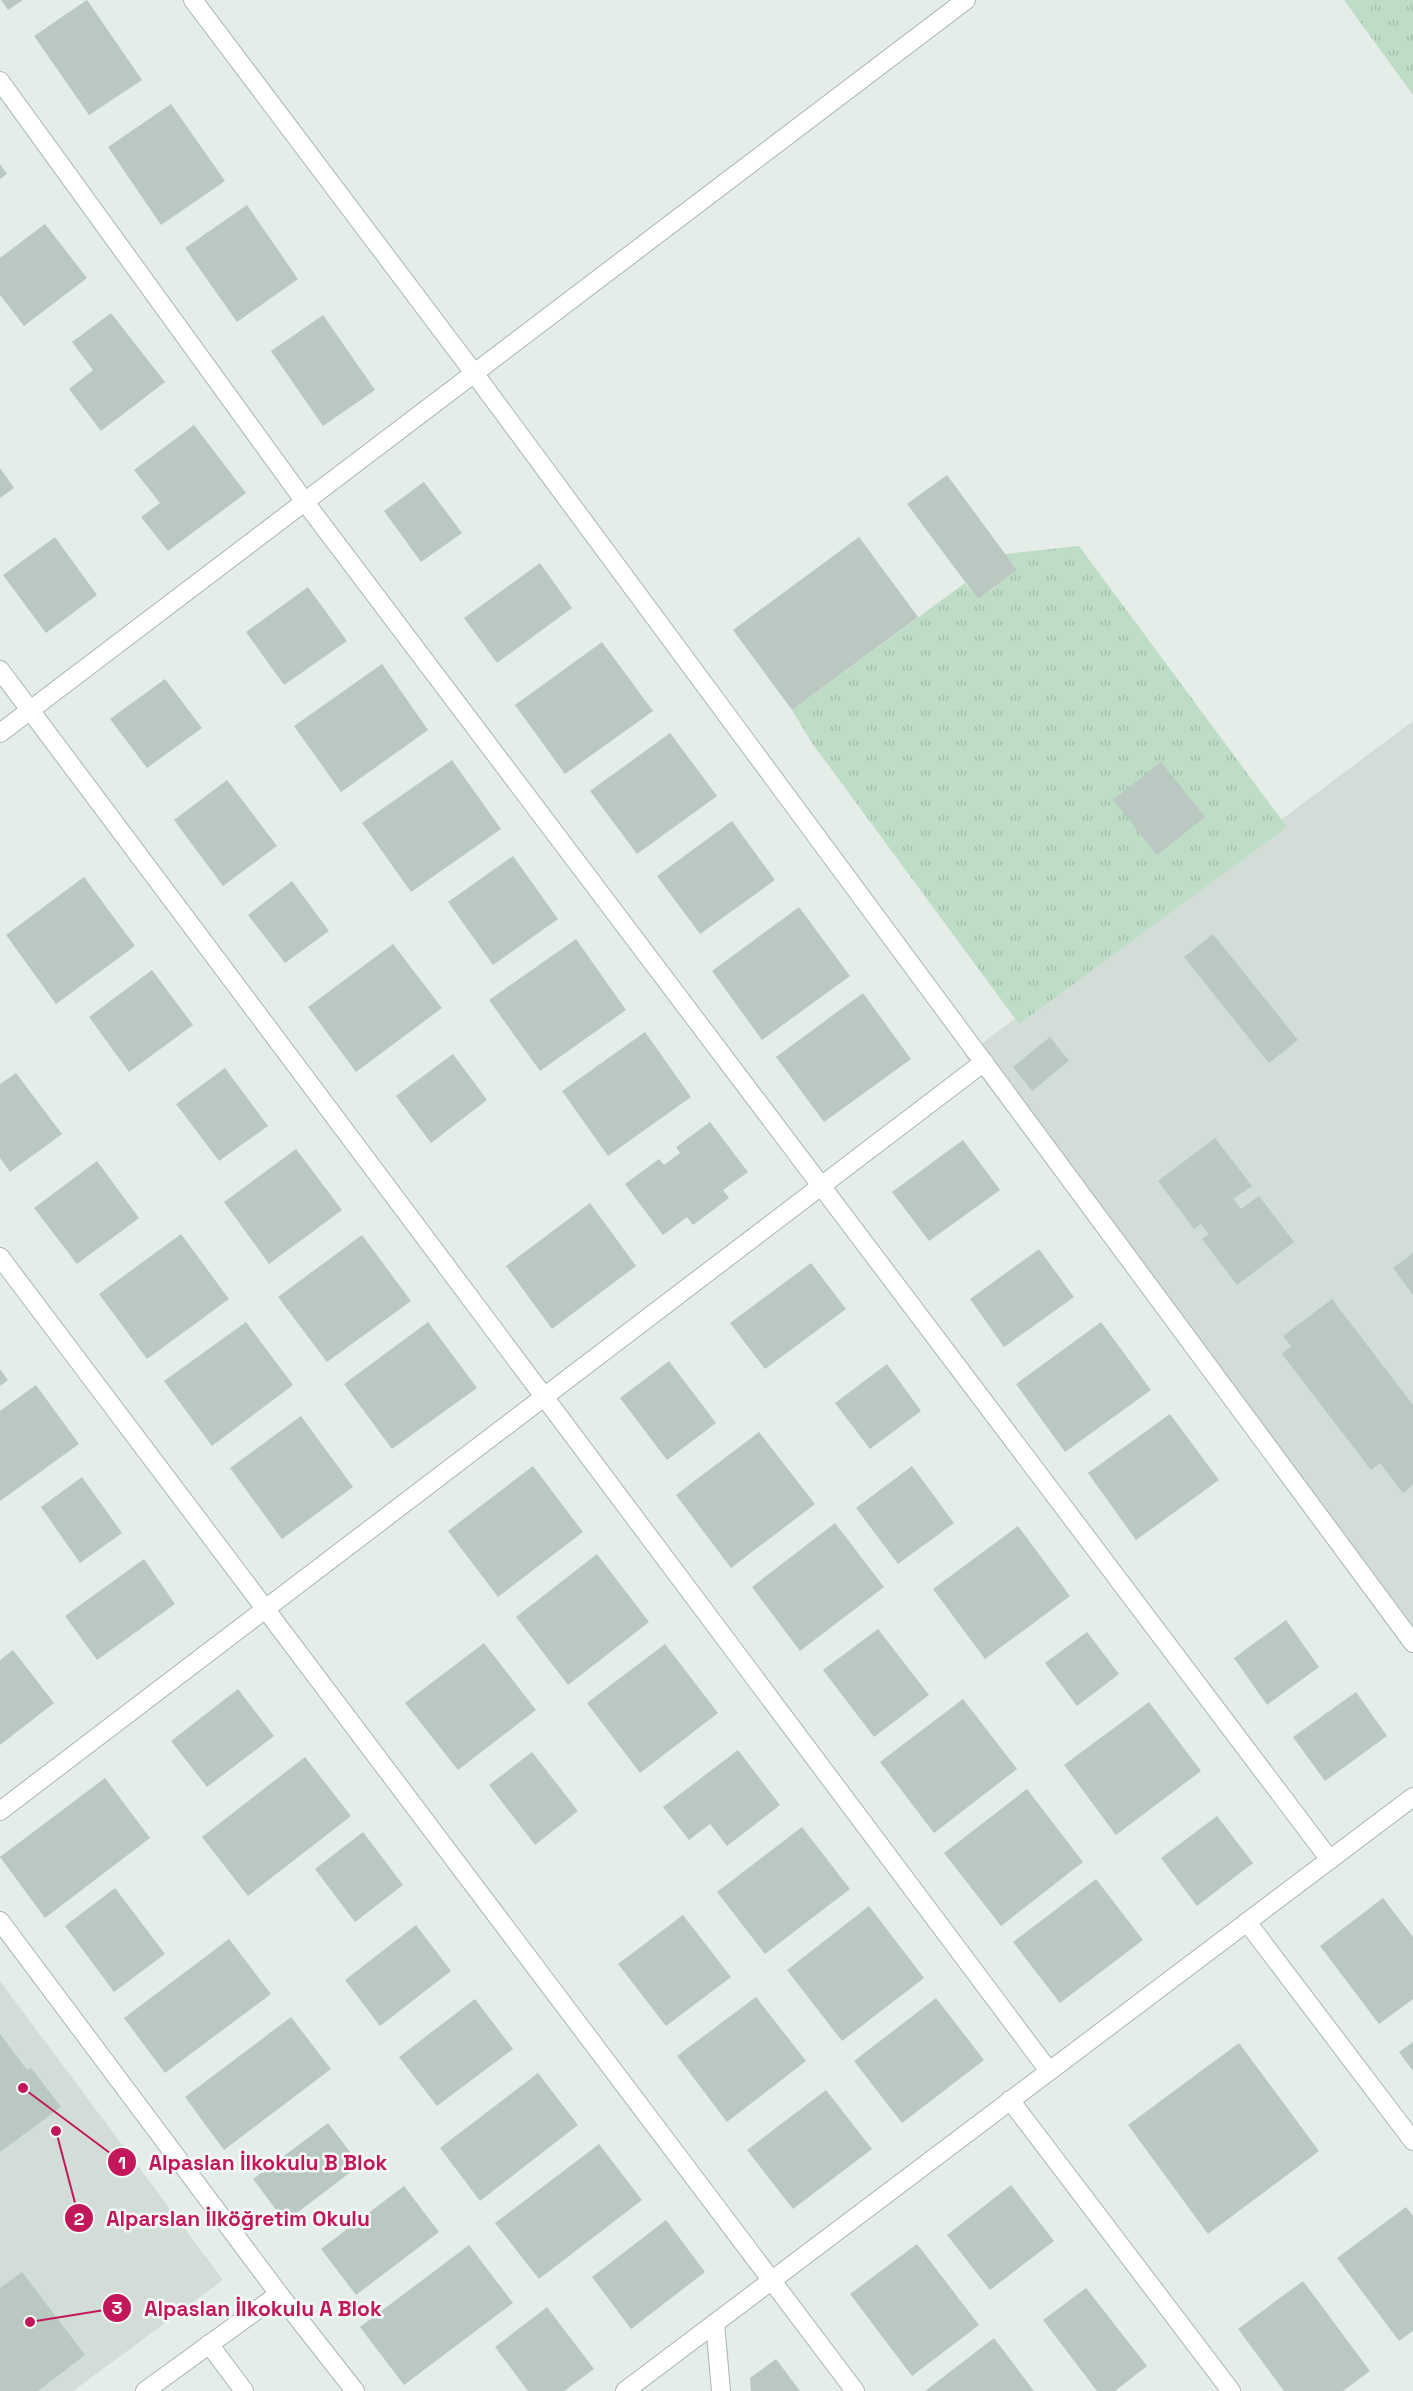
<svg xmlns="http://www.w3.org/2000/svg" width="1413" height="2391" font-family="'Space Grotesk',sans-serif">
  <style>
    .built { fill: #d3ddd8 }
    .grass { fill: url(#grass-tufts) }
    .building { fill: #bac8c2 }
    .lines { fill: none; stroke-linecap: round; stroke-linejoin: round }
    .street-casing { stroke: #a8b5b0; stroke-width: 20 }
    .street { stroke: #fff; stroke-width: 18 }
    .leader { fill: none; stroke: #c2185b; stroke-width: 2 }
    .callout-dot { fill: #c2185b; stroke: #f5faf7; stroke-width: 2 }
    .mark-label { font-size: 18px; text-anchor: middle; font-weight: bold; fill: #fff }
    .callout-label { font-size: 21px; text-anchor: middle; font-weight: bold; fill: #c2185b; stroke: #f5faf7; stroke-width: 5; stroke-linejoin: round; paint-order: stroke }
  </style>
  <defs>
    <pattern id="grass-tufts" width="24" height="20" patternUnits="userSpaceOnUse" patternTransform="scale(1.5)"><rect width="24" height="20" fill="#bfddc6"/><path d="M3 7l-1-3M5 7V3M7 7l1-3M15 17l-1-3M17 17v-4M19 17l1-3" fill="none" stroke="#a4bfab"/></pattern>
  </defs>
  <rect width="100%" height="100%" fill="#e5ede9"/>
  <!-- built -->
  <g class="built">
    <polygon points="1413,721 1413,1645 965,1056"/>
    <polygon points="0,1981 223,2280 73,2391 0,2391"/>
  </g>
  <!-- grass -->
  <g class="grass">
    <polygon points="1344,0 1413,0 1413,95"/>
    <polygon points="1079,546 1287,827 1019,1024 812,743 792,710 965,583 978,599 1017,570 1005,554"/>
  </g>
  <!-- building -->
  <g class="building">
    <polygon points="1,0 23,0 8,10"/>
    <polygon points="87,0 142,80 89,115 34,36"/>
    <polygon points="171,104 225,181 161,225 108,147"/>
    <polygon points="0,164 7,174 0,179"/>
    <polygon points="247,205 298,279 237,322 185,248"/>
    <polygon points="45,224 87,278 24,326 0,295 0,258"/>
    <polygon points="111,313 165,382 101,431 69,389 93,370 72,342"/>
    <polygon points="323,315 375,390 323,426 271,351"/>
    <polygon points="194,425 246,493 168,551 141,517 160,503 134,470"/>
    <polygon points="0,468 14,488 0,498"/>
    <polygon points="947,475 1017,570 978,599 907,504"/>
    <polygon points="424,482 462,533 421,562 384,511"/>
    <polygon points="55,537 97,595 46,633 3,575"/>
    <polygon points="859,537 918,617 792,710 733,630"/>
    <polygon points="540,563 572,608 497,663 464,618"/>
    <polygon points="308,587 347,641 284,685 246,632"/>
    <polygon points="602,642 653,711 565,774 515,705"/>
    <polygon points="382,664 428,730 341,792 294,726"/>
    <polygon points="165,679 202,728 147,768 110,719"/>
    <polygon points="670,733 717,796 637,854 590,791"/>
    <polygon points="452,760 501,829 411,892 362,823"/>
    <polygon points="1161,762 1205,817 1157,855 1113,800"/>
    <polygon points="227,780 277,846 223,886 174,820"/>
    <polygon points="732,821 775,880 700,934 657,876"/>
    <polygon points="513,856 558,919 493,965 448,902"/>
    <polygon points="84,877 135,946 56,1004 6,935"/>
    <polygon points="292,881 329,931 285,963 248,915"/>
    <polygon points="799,907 850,976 762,1040 712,971"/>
    <polygon points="1213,934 1298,1040 1269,1063 1184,957"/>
    <polygon points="576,939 626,1010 540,1071 489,1000"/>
    <polygon points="393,944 442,1008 356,1072 308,1007"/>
    <polygon points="152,970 193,1025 129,1072 89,1017"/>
    <polygon points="863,993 911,1059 824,1122 776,1057"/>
    <polygon points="645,1032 691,1097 608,1156 562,1091"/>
    <polygon points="1050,1037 1069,1061 1032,1091 1013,1067"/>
    <polygon points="453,1054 487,1100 431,1143 396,1096"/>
    <polygon points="225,1068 268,1126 219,1161 176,1104"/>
    <polygon points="16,1073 62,1134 10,1172 0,1158 0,1084"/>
    <polygon points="710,1122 748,1172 723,1190 729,1198 693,1225 687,1217 663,1235 625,1184 659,1159 664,1165 680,1153 676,1147"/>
    <polygon points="1215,1138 1252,1186 1233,1199 1241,1209 1259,1196 1294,1242 1237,1285 1202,1239 1209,1234 1201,1224 1194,1229 1158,1181"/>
    <polygon points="963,1140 1000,1190 929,1241 892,1192"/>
    <polygon points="296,1149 342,1210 269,1264 224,1202"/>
    <polygon points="97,1161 139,1218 77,1264 34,1208"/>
    <polygon points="590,1203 636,1266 552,1329 506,1266"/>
    <polygon points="181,1234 229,1299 147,1359 99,1294"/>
    <polygon points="362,1235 411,1301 327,1362 278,1297"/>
    <polygon points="1039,1249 1074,1297 1004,1347 970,1299"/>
    <polygon points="1413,1253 1413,1295 1393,1268"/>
    <polygon points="811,1263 846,1309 765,1369 730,1323"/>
    <polygon points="1332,1299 1413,1405 1413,1485 1403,1493 1380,1463 1371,1470 1282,1354 1291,1346 1283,1336"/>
    <polygon points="246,1322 293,1385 212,1446 164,1381"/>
    <polygon points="428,1322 477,1388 392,1449 344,1384"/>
    <polygon points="1101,1322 1151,1390 1065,1452 1016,1384"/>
    <polygon points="669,1361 716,1423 667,1460 620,1398"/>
    <polygon points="887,1364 921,1411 870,1449 835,1403"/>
    <polygon points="0,1369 8,1380 0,1386"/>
    <polygon points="36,1385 79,1444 0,1501 0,1411"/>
    <polygon points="1170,1414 1219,1480 1136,1540 1088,1473"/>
    <polygon points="301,1416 353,1487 282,1539 230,1468"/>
    <polygon points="759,1432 815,1504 731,1568 676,1495"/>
    <polygon points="533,1466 583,1532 498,1597 448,1531"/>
    <polygon points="912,1466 954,1523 898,1564 856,1508"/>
    <polygon points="82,1477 122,1533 80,1563 41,1507"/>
    <polygon points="835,1523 884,1587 800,1651 752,1587"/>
    <polygon points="1018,1526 1070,1596 985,1659 933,1589"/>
    <polygon points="597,1554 649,1622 568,1685 516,1617"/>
    <polygon points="144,1559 175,1604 97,1660 65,1616"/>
    <polygon points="1286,1620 1319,1667 1267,1705 1234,1658"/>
    <polygon points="878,1629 929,1695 874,1737 823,1670"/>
    <polygon points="1087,1632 1119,1674 1077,1706 1045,1663"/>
    <polygon points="484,1643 536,1710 458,1770 405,1703"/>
    <polygon points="665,1644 718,1713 640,1773 587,1703"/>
    <polygon points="13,1650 54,1703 0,1745 0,1660"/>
    <polygon points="238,1689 274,1736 207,1787 171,1741"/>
    <polygon points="1356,1692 1387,1736 1325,1781 1293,1737"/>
    <polygon points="963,1699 1017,1769 934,1833 880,1762"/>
    <polygon points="1149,1702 1201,1771 1116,1835 1064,1765"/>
    <polygon points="738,1750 780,1805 727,1846 710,1824 689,1840 663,1807"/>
    <polygon points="532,1752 578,1811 535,1845 489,1785"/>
    <polygon points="305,1757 351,1816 248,1896 202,1837"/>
    <polygon points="105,1778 150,1838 45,1918 0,1857"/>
    <polygon points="1027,1789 1083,1862 1001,1926 944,1853"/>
    <polygon points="1217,1816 1253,1863 1197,1906 1161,1858"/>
    <polygon points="802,1827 850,1889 765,1954 717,1892"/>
    <polygon points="363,1832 403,1885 355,1922 315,1869"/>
    <polygon points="1096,1879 1143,1940 1060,2003 1013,1942"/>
    <polygon points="115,1888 165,1954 114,1992 65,1926"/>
    <polygon points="1383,1898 1413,1937 1413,1999 1379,2024 1320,1946"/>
    <polygon points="869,1906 924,1978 842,2041 787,1970"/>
    <polygon points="683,1915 731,1977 666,2026 618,1964"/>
    <polygon points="416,1925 451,1971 380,2026 345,1980"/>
    <polygon points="229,1939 271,1994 165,2073 124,2018"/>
    <polygon points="756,1997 806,2061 727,2122 677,2056"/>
    <polygon points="936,1998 984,2060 902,2123 854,2061"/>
    <polygon points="475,1999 513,2049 437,2106 399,2057"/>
    <polygon points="291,2017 331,2069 224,2150 185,2097"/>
    <polygon points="0,2034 27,2070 31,2068 61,2107 0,2152"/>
    <polygon points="1413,2042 1413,2071 1399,2052"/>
    <polygon points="1239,2043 1319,2151 1208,2234 1128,2125"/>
    <polygon points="538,2073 578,2125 480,2201 440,2148"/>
    <polygon points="826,2090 872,2149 793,2209 747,2150"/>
    <polygon points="328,2123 360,2165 285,2222 253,2179"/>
    <polygon points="599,2144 642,2200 539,2279 495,2223"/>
    <polygon points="1011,2185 1054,2241 990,2290 947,2235"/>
    <polygon points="404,2186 439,2232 356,2295 321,2249"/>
    <polygon points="1406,2207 1413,2216 1413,2331 1399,2341 1337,2258"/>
    <polygon points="666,2220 705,2272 631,2329 592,2277"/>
    <polygon points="917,2244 979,2325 912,2376 850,2294"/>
    <polygon points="469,2245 513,2303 404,2385 360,2327"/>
    <polygon points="22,2272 85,2355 38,2391 0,2391 0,2288"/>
    <polygon points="1303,2281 1370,2371 1343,2391 1284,2391 1238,2329"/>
    <polygon points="1086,2288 1147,2366 1115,2391 1097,2391 1043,2320"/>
    <polygon points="547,2307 594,2369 564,2391 528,2391 495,2347"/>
    <polygon points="994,2338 1034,2391 925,2391"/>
    <polygon points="776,2359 800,2391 751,2391 750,2378"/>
  </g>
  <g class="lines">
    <!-- street casing -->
    <g class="street-casing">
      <g id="street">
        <polyline points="193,0 474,373 1413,1643"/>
        <polyline points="0,81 305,502 1330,1860"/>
        <polyline points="0,670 1049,2071"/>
        <polyline points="0,733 966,0"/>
        <polyline points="0,1257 855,2391"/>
        <polyline points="0,1811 984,1062"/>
        <polyline points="0,1921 279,2294 355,2391"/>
        <polyline points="1247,1922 1413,2141"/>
        <polyline points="1010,2100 1231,2391"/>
        <polyline points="715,2323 721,2391"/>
        <polyline points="209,2344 244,2391"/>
        <polyline points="145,2391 279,2294"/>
        <polyline points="625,2391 1413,1797"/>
      </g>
    </g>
    <!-- street -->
    <use href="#street" class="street"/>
  </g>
  <!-- callouts -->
  <path class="leader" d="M23 2088L122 2162M56 2131L79 2218M30 2322L117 2308"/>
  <g class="callout-dot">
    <circle cx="23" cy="2088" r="6"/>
    <circle cx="56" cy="2131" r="6"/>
    <circle cx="30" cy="2322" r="6"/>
    <circle cx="122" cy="2162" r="15"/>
    <circle cx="79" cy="2218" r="15"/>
    <circle cx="117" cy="2308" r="15"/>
  </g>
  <g class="mark-label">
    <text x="122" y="2169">1</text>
    <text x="79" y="2225">2</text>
    <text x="117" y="2314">3</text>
  </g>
  <g class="callout-label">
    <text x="268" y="2170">Alpaslan İlkokulu B Blok</text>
    <text x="238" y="2226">Alparslan İlköğretim Okulu</text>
    <text x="263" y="2316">Alpaslan İlkokulu A Blok</text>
  </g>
</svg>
